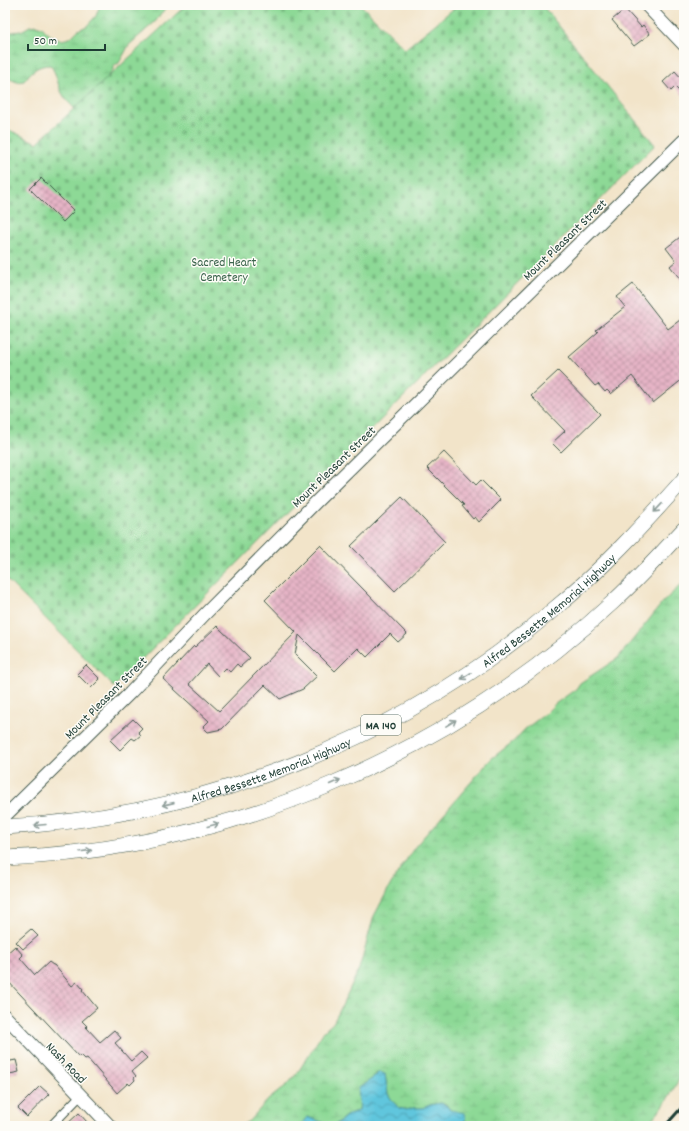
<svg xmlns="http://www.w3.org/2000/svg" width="689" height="1131" font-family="Dekko,sans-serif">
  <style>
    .wetland { fill: url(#wetland-marsh); stroke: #568b65 }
    .cemetery { fill: url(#cemetery-stones); stroke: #568b65 }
    .water { fill: url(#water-waves); stroke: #408288 }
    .building { fill: url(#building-cross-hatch) }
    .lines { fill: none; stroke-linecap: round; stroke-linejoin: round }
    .street-casing { stroke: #3f564a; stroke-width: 10 }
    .secondary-casing { stroke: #3f564a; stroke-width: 14 }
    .highway-casing { stroke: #3f564a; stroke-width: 16 }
    .street { stroke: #fff; stroke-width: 8 }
    .secondary { stroke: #fff; stroke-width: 12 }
    .highway { stroke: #fff; stroke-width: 15 }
    .rail { stroke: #1f3d34; stroke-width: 3 }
    .oneway { stroke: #8f9e9a }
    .labels { text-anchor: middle; stroke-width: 3; stroke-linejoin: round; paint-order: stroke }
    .shield { fill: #fdfcf7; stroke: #62766e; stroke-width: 1 }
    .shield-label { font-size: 12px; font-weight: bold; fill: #1f3d34 }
    .street-label { font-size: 13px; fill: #1f3d34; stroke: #fdfcf7 }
    .park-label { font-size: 13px; fill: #3a644c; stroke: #fdfcf7 }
  </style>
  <defs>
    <pattern id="wetland-marsh" width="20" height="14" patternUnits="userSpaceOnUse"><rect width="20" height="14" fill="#8dd996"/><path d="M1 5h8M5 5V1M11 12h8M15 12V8" fill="none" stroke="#79bb82"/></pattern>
    <pattern id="cemetery-stones" width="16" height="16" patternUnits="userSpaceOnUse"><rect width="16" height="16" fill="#8dd996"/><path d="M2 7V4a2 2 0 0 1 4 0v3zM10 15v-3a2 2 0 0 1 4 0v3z" fill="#79bb82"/></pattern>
    <pattern id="water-waves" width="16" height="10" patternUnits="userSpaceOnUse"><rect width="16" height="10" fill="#60c6dd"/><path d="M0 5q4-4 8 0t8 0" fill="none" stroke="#4fa2b4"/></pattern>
    <pattern id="building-cross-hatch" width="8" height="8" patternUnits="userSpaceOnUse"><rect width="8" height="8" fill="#e6b4c6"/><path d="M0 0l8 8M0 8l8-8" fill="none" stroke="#ba94a2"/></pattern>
  </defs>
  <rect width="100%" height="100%" fill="#fdfcf7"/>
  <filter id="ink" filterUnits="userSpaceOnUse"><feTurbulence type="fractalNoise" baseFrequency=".025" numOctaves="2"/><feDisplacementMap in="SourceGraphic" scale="8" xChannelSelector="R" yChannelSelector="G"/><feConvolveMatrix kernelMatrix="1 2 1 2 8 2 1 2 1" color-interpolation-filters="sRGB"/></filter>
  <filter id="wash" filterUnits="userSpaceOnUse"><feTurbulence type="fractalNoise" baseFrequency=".012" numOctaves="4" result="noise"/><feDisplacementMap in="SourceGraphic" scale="16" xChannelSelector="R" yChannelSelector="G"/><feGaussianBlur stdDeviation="0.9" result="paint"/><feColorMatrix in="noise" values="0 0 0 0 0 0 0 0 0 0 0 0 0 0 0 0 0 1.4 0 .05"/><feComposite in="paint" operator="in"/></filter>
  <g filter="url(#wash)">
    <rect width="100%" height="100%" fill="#f2e4c9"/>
    <!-- wetland -->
    <g class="wetland">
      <path d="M 100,5 L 167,5 L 166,9 L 161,13 L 156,21 L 129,45 L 119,63 L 115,65 L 112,71 L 98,90 L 82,106 L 74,108 C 70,104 65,99 62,93 C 57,84 57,73 50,65 C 37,65 31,72 24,81 L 17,82 L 5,77 L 5,33 L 21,31 L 30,26 L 36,25 L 42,27 L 50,35 L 62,40 L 70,38 L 78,30 L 87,26 L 96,16 Z"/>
      <path d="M 684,582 L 684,1071 L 664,1105 L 646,1126 L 463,1126 L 465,1121 L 465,1116 L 450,1110 L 446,1104 L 440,1103 L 430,1105 L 423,1108 L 413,1108 L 407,1110 L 399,1108 L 393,1102 L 388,1094 L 385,1074 L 377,1073 L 373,1078 L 359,1088 C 357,1096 361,1101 359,1110 C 355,1112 353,1112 349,1114 C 343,1117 339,1123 333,1126 L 307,1117 L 300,1126 L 240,1126 L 249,1121 L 268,1100 L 288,1084 L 298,1072 L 324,1031 L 333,1023 L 340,1010 L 359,969 L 374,916 L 391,884 L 414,848 L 491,759 L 514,741 L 525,729 L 545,714 L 555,704 L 576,689 L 580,683 L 618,658 L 664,601 Z"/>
    </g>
    <!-- cemetery -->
    <polygon class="cemetery" points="186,5 361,5 405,49 458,5 542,5 655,145 114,687 5,578 5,128 37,143"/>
    <!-- water -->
    <path class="water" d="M 379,1072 L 385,1074 L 388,1094 L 393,1102 L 399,1108 L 407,1110 L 413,1108 L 423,1108 L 430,1105 L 440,1103 L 446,1105 L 450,1110 L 464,1113 C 466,1118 465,1121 463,1126 L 300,1126 L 307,1117 L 333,1126 C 339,1123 343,1118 349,1114 C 353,1112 355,1113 359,1110 C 361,1101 357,1096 359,1088 L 373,1078 Z"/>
    <g id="blocks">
      <!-- building -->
      <g class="building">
        <polygon points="625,9 641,27 643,25 650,34 634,46 612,20"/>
        <polygon points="675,71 684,81 684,96 675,87 671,91 663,82"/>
        <polygon points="41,178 74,211 63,222 30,189"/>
        <polygon points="684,234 684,284 670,266 676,261 666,248"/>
        <polygon points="633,284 668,329 684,317 684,378 653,403 632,376 611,394 607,390 605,392 598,384 595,386 569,357 598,332 596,330 625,307 617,297"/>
        <polygon points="558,371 600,414 561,452 552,443 565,431 531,396"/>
        <polygon points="444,452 476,485 481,480 501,500 479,522 475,517 473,519 462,506 464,505 427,468"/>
        <polygon points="402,497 445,542 395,591 351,546"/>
        <polygon points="320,545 407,634 398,642 390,634 367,657 358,648 335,671 299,635 295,654 317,676 303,689 280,699 265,685 222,729 208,732 203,727 209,721 163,679 194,646 195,647 217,626 250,658 240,667 237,664 230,672 226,668 218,676 207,664 189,684 219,711 296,632 265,600"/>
        <polygon points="86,665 100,679 91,688 77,674"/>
        <polygon points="133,719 142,728 138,732 141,735 135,740 132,738 120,750 110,740"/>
        <polygon points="31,929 38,936 23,949 16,942"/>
        <polygon points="15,946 23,955 20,958 35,975 49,962 53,965 54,965 72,986 77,982 83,989 82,990 97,1008 82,1021 87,1026 86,1027 100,1042 114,1030 121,1038 115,1043 131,1061 141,1052 147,1058 132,1071 136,1076 134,1078 135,1080 130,1085 128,1083 117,1093 87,1058 85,1059 81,1055 79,1057 5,978 5,955"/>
        <polygon points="16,1060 19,1072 5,1075 5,1062"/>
        <polygon points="40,1086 49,1094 27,1117 18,1108"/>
        <polygon points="79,1113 87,1122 83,1126 65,1126"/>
      </g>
    </g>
  </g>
  <g filter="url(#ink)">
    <use href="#blocks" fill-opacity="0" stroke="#3f564a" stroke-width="1"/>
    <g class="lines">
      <!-- street casing -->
      <g class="street-casing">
        <polyline id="street" points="51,1126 80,1096"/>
      </g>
      <!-- secondary casing -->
      <g class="secondary-casing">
        <g id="secondary">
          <polyline points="646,5 684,45"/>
          <polyline points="5,816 130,693 204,615 316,502 684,140"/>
          <polyline points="5,1016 110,1126"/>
        </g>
      </g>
      <!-- highway casing -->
      <g class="highway-casing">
        <g id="highway">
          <path id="s1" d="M 5,827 C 205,816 400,740 553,610 C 601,571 643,525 684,479"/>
          <path d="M 5,858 C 231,849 448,755 613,602 C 638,579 661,554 684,529"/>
        </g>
      </g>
      <!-- street -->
      <use href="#street" class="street"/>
      <!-- secondary -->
      <use href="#secondary" class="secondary"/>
      <!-- highway -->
      <use href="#highway" class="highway"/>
      <!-- rail -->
      <polyline class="rail" points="665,1126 684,1105"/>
    </g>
    <!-- one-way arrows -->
    <defs><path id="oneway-shaft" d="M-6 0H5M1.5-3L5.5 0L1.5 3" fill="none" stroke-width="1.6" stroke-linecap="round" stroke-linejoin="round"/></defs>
    <g class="oneway">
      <use href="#oneway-shaft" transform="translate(658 508) rotate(133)"/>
      <use href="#oneway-shaft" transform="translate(466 676) rotate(147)"/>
      <use href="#oneway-shaft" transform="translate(451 723) rotate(-31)"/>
      <use href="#oneway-shaft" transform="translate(335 782) rotate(-24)"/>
      <use href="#oneway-shaft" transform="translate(168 804) rotate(167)"/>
      <use href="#oneway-shaft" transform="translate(40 825) rotate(175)"/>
      <use href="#oneway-shaft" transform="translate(213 825) rotate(-15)"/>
      <use href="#oneway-shaft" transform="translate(86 851) rotate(-7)"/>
    </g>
  </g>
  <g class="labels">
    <!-- shield labels -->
    <rect class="shield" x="361" y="715" width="40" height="20" rx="3"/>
    <g class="shield-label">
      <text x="381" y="729">MA 140</text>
    </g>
    <!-- street labels -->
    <g class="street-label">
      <text transform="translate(564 239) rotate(-44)" y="5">Mount Pleasant Street</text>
      <text transform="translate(333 466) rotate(-44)" y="5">Mount Pleasant Street</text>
      <text dy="5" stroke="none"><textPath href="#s1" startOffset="596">Alfred Bessette Memorial Highway</textPath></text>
      <text transform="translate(105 697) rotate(-45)" y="5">Mount Pleasant Street</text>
      <text dy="5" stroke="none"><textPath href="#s1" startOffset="273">Alfred Bessette Memorial Highway</textPath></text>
      <text transform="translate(67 1062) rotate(46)" y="5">Nash Road</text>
    </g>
    <!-- park labels -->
    <g class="park-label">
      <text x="224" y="266">Sacred Heart<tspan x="224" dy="15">Cemetery</tspan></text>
    </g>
  </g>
  <!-- margin -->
  <rect width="689" height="1131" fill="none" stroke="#fdfcf7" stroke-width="20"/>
  <!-- scale -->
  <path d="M28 44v6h77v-6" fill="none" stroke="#1f3d34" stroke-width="2"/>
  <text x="34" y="44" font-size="12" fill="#1f3d34" stroke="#fdfcf7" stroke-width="3" paint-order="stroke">50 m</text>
</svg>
